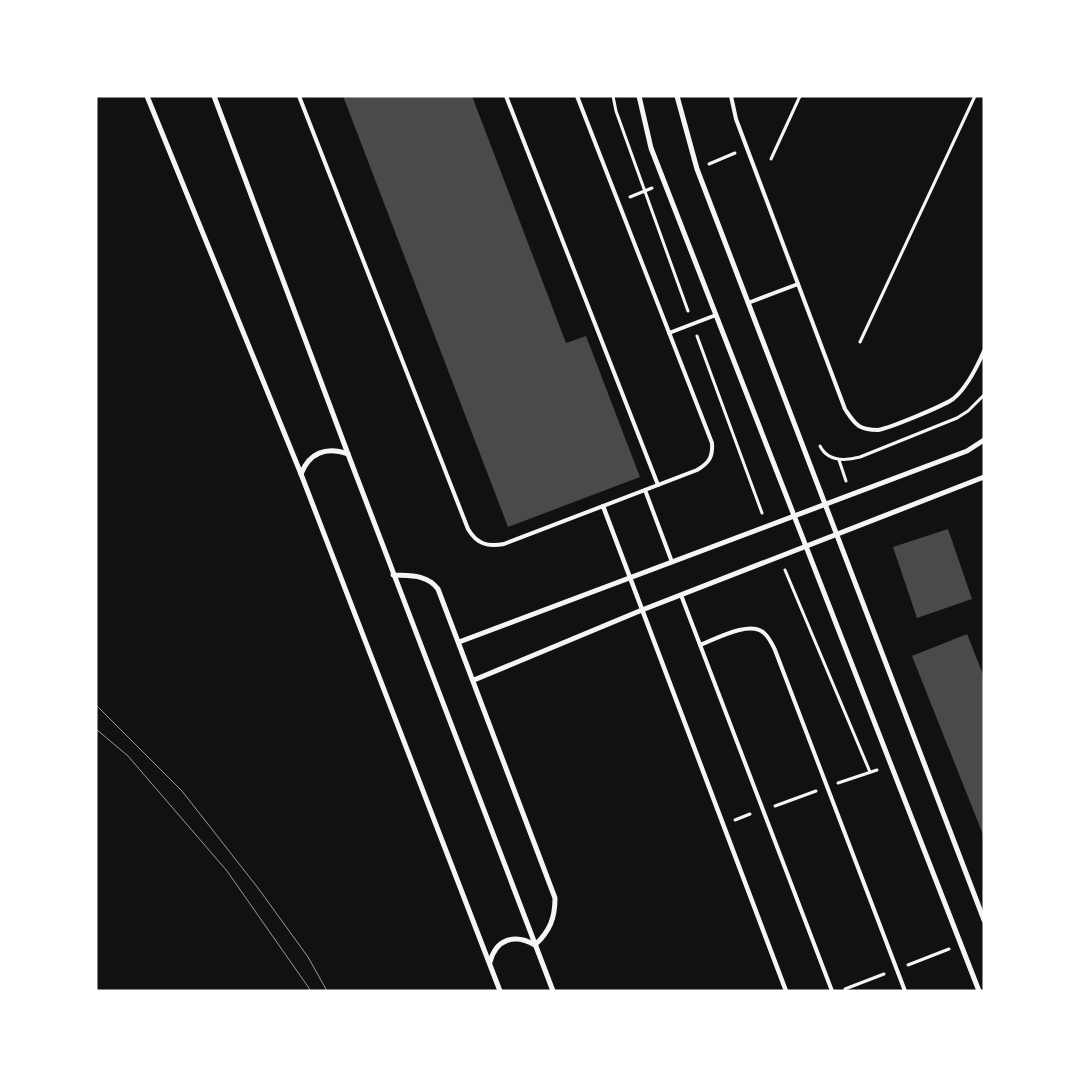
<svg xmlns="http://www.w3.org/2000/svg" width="1080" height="1087" font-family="'Zilla Slab',serif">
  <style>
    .building { fill: #4a4a4a }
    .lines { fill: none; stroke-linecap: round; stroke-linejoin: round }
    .path { stroke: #f5f5f5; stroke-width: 3 }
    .service { stroke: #f5f5f5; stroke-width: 4 }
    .pedestrian { stroke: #f5f5f5; stroke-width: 4.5 }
    .minor { stroke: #f5f5f5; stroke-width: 5 }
    .tram { stroke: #9a9a9a; stroke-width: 1 }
  </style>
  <rect width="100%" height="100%" fill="#111"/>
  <!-- building -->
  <g class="building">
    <polygon points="343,96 472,96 566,343 586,336 640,477 508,527"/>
    <polygon points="948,529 972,599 917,618 893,547"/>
    <polygon points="967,634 984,677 984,837 912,656"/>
  </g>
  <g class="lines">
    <!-- path -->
    <g class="path">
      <polyline points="613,96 616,111 688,311"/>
      <polyline points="771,159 800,96"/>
      <polyline points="709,164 735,153"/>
      <polyline points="630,197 652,188"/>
      <polyline points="697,336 762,513"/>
      <polyline points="860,342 975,96"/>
      <path d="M 820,446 C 828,462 845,461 860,457 L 957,418 L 968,411 L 984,395"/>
      <polyline points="839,460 846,481"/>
      <polyline points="785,570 870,772"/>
      <polyline points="838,783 877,770"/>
      <polyline points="775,806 816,791"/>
      <polyline points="735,820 750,814"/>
      <polyline points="908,965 949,949"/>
      <polyline points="845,989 884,974"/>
    </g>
    <!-- service -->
    <g class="service">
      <path d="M 299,96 L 468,529 C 477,544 487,547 504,544 L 697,470 C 709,463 713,457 712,443 L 577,96"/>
      <polyline points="506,96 658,485"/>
      <path d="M 731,96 L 736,119 L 845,409 C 849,415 853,422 859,426 C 864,429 873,430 878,430 C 890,428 943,406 953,399 C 967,388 977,367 984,351"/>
      <polyline points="748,303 798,284"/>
      <polyline points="669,333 716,315"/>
      <polyline points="645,490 672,562"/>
      <polyline points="681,595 832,991"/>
      <path d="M 700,645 C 716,639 750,620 764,633 C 769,637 772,644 775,650 L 905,991"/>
    </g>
    <!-- pedestrian -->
    <polyline class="pedestrian" points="603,506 786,991"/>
    <!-- minor -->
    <g class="minor">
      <polyline points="147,96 301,474 500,991"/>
      <polyline points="214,96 348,454 553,991"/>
      <polyline points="639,96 651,148 979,991"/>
      <polyline points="677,96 697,169 984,920"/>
      <path d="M 301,474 C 309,453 326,446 348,454"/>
      <path d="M 393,575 C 410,576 427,574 438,589 L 555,898 C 555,918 550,931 535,945 C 515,933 496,939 490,962"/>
      <polyline points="459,642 967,451 984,440"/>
      <polyline points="474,680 642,610 984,477"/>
    </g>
    <!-- tram -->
    <g class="tram">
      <polyline points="96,705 182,791 258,888 308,957 327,991"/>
      <polyline points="96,729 128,756 227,871 311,991"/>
    </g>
  </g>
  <!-- border -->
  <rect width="1080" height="1087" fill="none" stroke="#ffffff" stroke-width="195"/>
</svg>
